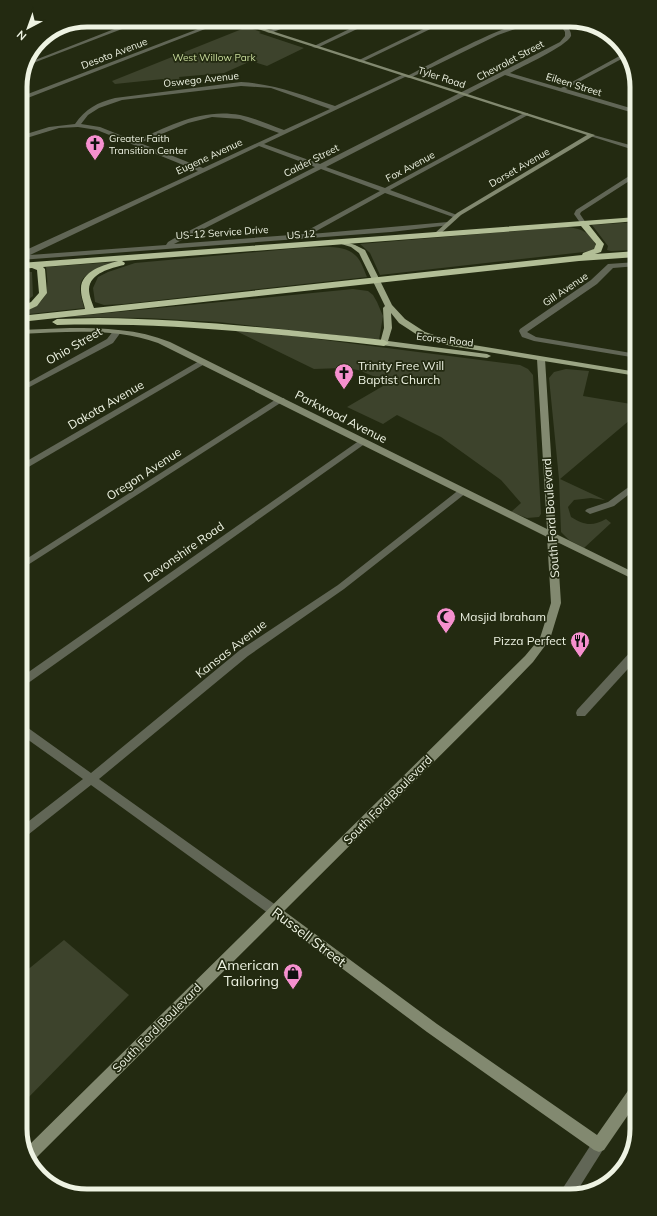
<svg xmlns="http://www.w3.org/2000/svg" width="657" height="1216" font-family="Mulish,sans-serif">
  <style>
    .green { fill: #3d432c }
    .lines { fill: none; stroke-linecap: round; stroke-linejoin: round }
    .street { fill: #616656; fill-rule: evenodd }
    .secondary { fill: #828970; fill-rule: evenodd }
    .primary { fill: #9ba584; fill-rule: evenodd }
    .highway { fill: #b2be96; fill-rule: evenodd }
    .labels { text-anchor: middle; stroke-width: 3.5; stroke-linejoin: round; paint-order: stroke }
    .far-street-label { font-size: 10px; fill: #eef3e3; stroke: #232a11 }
    .far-park-label { font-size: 10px; fill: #cadd9d; stroke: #232a11 }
    .far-poi-label { font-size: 10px; fill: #eef3e3; stroke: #232a11; text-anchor: start }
    .street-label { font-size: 12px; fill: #eef3e3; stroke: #232a11 }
    .poi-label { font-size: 12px; fill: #eef3e3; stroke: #232a11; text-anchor: start }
    .near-street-label { font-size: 14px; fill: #eef3e3; stroke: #232a11 }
    .near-poi-label { font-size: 14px; fill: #eef3e3; stroke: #232a11; text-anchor: end }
    .rim { fill: none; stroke: #eef3e3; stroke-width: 5 }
  </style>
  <rect width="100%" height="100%" fill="#232a11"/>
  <!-- green -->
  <g class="green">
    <polygon points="247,27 261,32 259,33 304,48 267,66 251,61 224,73 179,77 183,87 168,88 163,79 115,84 112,81"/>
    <polygon points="637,222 637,250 611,251 607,250 608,246 592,225"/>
    <path d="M 566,227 C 580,228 591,232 596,246 L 593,250 L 584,252 L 380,275 L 370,253 L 360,244 Z"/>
    <path d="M 300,248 C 315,248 343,243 355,255 C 361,260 364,270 367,277 L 124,304 L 104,305 L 95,302 L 93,288 L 98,277 L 108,272 L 135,263 Z"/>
    <path d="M 115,262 C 103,267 79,272 80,289 C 80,295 83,302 84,308 L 20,315 C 23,312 29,310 34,307 C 50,297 48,284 46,267 Z"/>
    <polygon points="20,271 32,272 33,296 20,306"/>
    <polygon points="353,289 368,291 373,295 377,302 383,316 379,340 218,322 147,318 66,317"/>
    <polygon points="230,328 520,365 528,369 533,375 541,514 539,517 527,518 511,512 521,503 501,480 441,437 397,415 383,424 347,407 383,386 380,383 383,380 358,370 343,368 314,369"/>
    <path d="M 566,369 L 589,371 L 583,396 L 637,405 L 637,414 L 560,479 L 605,500 L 591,498 L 574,500 L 568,507 L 571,517 C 584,525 592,527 606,519 L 611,523 L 584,548 L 569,540 L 561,532 L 559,479 L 549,378 L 554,372 Z"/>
    <polygon points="64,940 129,995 20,1106 20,976"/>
  </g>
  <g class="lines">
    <!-- street -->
    <g class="street">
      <path d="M 557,20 L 562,20 C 565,24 572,31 571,36 C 567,46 521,67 510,73 L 561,88 L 625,53 L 627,56 L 566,89 L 637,110 L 637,114 L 505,75 L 326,167 L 385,188 L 524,113 L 528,113 L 528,115 L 390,190 L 457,215 L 457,217 L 453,217 L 385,193 L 311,234 L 448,222 L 450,223 L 450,225 L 391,232 L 20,260 L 20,256 L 26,250 L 198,171 L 97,130 L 78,127 L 59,128 L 20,140 L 20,136 L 49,127 L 75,124 C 85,109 98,102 115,98 L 241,82 C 276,84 302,95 335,106 L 402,75 L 407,76 C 431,64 515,17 538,21 L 498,35 L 410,78 L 405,77 L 264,144 L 320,164 L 560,42 L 565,36 L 565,32 ZM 241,86 L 271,88 L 330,109 L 284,130 C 269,125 255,118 240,115 C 202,108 169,126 135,141 L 100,127 L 81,124 L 88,115 L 99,108 L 122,100 ZM 212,117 L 240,119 L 279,133 L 203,168 L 140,143 L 188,123 ZM 259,146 L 315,167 L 173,239 L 168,242 L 166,245 L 30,255 ZM 321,169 L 380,191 L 310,229 L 305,232 L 304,234 L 174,244 Z"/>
      <polygon points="440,21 447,21 362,62 357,61"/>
      <polygon points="364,22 372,22 317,48 312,47"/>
      <polygon points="288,23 295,23 271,33 266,32"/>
      <polygon points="127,24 135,24 28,65 30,62"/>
      <polygon points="211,24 218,24 20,101 20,97"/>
      <polygon points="590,134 637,147 637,151 590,136"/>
      <polygon points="637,171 637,176 581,212 580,214 586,223 581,224 574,214 576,210"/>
      <polygon points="637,262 637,266 613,268 597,284 527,332 536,337 637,354 637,358 534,341 522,337 519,331 520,329 591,280 608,264"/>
      <polygon points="114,330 117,330 121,332 113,343 20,392 20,387 107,339"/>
      <polygon points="201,360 204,360 208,362 20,472 20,465"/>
      <polygon points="278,398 284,398 285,400 20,570 20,563"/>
      <polygon points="363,438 367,441 366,443 24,686 20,687 20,678"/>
      <polygon points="637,481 637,488 614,506 590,514 585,511 587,509 608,502"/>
      <polygon points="463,488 468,491 466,493 344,589 248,656 99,779 280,908 282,912 280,916 276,917 272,916 91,785 24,838 20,840 20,828 83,779 20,734 20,724 24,725 91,773 240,650 338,585 460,489"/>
      <polygon points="637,648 637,659 585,716 577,716 576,713 577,710 633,649"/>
      <polygon points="599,1138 604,1140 606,1145 577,1191 561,1191 594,1140"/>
    </g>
    <!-- secondary -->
    <g class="secondary">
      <polygon points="239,23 247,23 595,135 461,215 439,235 435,235 435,233 457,213 587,135"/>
      <path d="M 70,328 C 104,328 138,329 170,342 L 547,529 L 537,359 L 541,357 L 545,359 L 556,534 L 637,574 L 637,581 L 557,542 L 561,603 L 550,639 L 533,662 L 503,693 L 284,911 L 437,1024 L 597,1135 L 632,1085 L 637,1083 L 637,1102 L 604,1150 L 599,1152 L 594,1150 L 427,1032 L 276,919 L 32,1162 L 25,1155 L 24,1150 L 525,656 L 540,638 L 551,603 L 547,537 L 158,343 C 114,327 66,332 20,334 L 20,330 Z"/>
    </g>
    <!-- primary -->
    <polygon class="primary" points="340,240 355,245 365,250 392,305 405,319 425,332 455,342 637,372 637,376 451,346 419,336 399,323 391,313 392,328 388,341 487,354 491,356 487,358 381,345 380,343 384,328 383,308 385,306 359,253 351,247 338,243 338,241"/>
    <!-- highway -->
    <g class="highway">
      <path d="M 637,217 L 637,221 L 589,225 L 604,244 L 601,252 L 595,254 L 637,251 L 637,257 L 579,261 L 20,322 L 20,316 L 85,309 C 84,303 81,297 81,290 C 80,271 104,265 118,261 L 43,267 L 45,269 L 47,293 L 37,306 L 20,314 L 20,307 L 31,302 L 39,293 L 37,270 L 32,268 L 20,269 L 20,263 ZM 581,226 L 596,244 L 594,249 L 583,253 L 582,255 L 94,308 C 92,302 89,296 89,289 C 90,273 111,268 124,265 L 125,263 L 122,261 Z"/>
      <path d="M 98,318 C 194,319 289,330 384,340 L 389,343 L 384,346 C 275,334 167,322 57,325 L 52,322 L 57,319 Z"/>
    </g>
  </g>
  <!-- icons -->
  <defs>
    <g id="church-pin" transform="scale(1)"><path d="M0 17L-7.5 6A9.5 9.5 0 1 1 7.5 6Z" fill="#f690cf" stroke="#232a11"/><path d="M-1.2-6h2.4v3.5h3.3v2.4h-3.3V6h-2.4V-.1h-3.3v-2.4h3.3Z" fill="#111"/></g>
    <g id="mosque-pin" transform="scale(1)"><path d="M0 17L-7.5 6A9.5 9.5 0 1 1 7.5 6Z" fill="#f690cf" stroke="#232a11"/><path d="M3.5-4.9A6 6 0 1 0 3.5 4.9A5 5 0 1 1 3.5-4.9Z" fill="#111"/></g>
    <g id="restaurant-pin" transform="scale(1)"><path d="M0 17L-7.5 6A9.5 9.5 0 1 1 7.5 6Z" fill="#f690cf" stroke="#232a11"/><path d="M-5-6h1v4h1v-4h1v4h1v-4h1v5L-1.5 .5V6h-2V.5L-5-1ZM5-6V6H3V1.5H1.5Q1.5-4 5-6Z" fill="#111"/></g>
    <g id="shop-pin" transform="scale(1)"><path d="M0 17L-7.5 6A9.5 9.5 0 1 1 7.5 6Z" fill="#f690cf" stroke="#232a11"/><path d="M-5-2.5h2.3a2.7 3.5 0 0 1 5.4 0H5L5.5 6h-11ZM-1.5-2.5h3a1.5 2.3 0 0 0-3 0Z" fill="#111"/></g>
  </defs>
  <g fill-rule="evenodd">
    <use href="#church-pin" x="95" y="144"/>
    <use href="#church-pin" x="344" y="373"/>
    <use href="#mosque-pin" x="446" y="617"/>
    <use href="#restaurant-pin" x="580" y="641"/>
    <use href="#shop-pin" x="293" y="973"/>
  </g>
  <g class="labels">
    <!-- far-street labels -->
    <g class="far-street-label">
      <text transform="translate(114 53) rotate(-21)" y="4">Desoto Avenue</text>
      <text transform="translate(510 60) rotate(-28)" y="4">Chevrolet Street</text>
      <text transform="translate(442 77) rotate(18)" y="4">Tyler Road</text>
      <text transform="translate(201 79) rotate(-6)" y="4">Oswego Avenue</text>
      <text transform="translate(574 84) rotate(17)" y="4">Eileen Street</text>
      <text transform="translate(209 156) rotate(-25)" y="4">Eugene Avenue</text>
      <text transform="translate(311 160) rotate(-27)" y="4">Calder Street</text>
      <text transform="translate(410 166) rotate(-28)" y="4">Fox Avenue</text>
      <text transform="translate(519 167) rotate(-30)" y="4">Dorset Avenue</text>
      <text transform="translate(222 232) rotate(-4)" y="4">US-12 Service Drive</text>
      <text transform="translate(301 234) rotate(-5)" y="4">US 12</text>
      <text transform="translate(565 289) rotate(-34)" y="4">Gill Avenue</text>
      <text transform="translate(445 339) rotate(7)" y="4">Ecorse Road</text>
    </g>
    <!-- far-park labels -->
    <g class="far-park-label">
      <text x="214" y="61">West Willow Park</text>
    </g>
    <!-- far-poi labels -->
    <g class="far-poi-label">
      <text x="109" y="142">Greater Faith<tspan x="109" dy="12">Transition Center</tspan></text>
    </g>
    <!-- street labels -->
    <g class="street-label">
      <text transform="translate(74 346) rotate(-30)" y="4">Ohio Street</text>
      <text transform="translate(106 405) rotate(-30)" y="4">Dakota Avenue</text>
      <text transform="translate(341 417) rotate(27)" y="4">Parkwood Avenue</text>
      <text transform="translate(144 474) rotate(-33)" y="4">Oregon Avenue</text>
      <text transform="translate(551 518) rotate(-94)" y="4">South Ford Boulevard</text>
      <text transform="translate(184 552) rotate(-35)" y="4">Devonshire Road</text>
      <text transform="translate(231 649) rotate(-38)" y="4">Kansas Avenue</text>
      <text transform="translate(388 800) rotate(-45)" y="4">South Ford Boulevard</text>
      <text transform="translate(157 1028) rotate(-45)" y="4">South Ford Boulevard</text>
    </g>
    <!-- poi labels -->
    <g class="poi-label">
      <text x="358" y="370">Trinity Free Will<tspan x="358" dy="14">Baptist Church</tspan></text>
      <text x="460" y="621">Masjid Ibraham</text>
      <text x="566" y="645" text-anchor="end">Pizza Perfect</text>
    </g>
    <!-- near-street labels -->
    <g class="near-street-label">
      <text transform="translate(309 937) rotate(37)" y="5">Russell Street</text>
    </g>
    <!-- near-poi labels -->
    <g class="near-poi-label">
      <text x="279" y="970">American<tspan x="279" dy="16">Tailoring</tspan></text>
    </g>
  </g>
  <!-- crop -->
  <path d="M0 0H657V1216H0ZM87 27H570A60 60 0 0 1 630 87V1129A60 60 0 0 1 570 1189H87A60 60 0 0 1 27 1129V87A60 60 0 0 1 87 27Z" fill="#232a11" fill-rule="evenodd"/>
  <path class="rim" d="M87 27H570A60 60 0 0 1 630 87V1129A60 60 0 0 1 570 1189H87A60 60 0 0 1 27 1129V87A60 60 0 0 1 87 27Z"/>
  <!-- north arrow -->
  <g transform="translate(28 28) rotate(221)" stroke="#232a11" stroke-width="3" paint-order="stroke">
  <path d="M0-3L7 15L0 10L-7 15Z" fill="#eef3e3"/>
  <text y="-6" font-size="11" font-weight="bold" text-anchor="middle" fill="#eef3e3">N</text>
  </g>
</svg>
